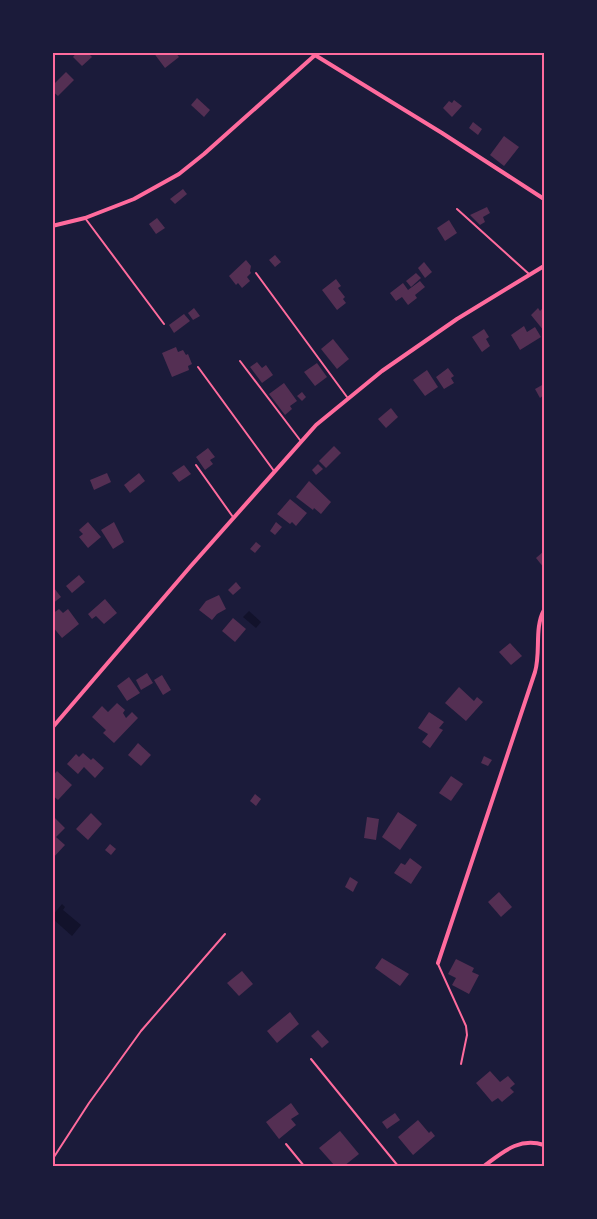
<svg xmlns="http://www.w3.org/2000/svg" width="597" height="1219" font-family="Raleway,sans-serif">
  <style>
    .water { fill: #12122b }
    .building { fill: #542f53 }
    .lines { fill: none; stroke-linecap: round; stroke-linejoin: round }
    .service { stroke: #ff6b9d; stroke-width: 2 }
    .minor { stroke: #ff6b9d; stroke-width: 4 }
    .neatline { fill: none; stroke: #ff6b9d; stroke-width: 2 }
  </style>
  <rect width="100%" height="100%" fill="#1b1b3a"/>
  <!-- water -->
  <g class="water">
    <polygon points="249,611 261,622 256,628 243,617"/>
    <polygon points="62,904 65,907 63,910 81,925 72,936 53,919 53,915"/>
  </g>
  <!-- building -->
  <g class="building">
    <polygon points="77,52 87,52 92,57 82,66 73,57"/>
    <polygon points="153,52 175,52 179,57 165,68"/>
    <polygon points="66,72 74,80 58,96 52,91 52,86"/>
    <polygon points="197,98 210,110 204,117 191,105"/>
    <polygon points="454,100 462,106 452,117 443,108 449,101 452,103"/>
    <polygon points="473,122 482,129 478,135 469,128"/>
    <polygon points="504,136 519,147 504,166 490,155"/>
    <polygon points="183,189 187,194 175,204 170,199"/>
    <polygon points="487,207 490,213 483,217 485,222 480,225 470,215"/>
    <polygon points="157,218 165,228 156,234 149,224"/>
    <polygon points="449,220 457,233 445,241 437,228"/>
    <polygon points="275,255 281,262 275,267 269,260"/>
    <polygon points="246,260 251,266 250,271 251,273 247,277 250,281 242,288 238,283 236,285 229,276"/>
    <polygon points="424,262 432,272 425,278 418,268"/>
    <polygon points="416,273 421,278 411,287 406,281"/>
    <polygon points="336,279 341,286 338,288 345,297 343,299 346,303 337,310 322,290"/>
    <polygon points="420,281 425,287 415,295 417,298 408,305 402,297 396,301 390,293 403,283 408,290"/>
    <polygon points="194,308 200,316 193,320 188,313"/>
    <polygon points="538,308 540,311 542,309 544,312 544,331 531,315"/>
    <polygon points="184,314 190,321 174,333 169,325"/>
    <polygon points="524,326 527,332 535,327 541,337 520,350 511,335"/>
    <polygon points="484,329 489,337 486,339 490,346 482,352 472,337"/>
    <polygon points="333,339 349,359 337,369 321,349"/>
    <polygon points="176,347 178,352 183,350 186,355 188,354 192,364 188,366 189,370 172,377 162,353"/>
    <polygon points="257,362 262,368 266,365 273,375 262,383 250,367"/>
    <polygon points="317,363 327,377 315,386 304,372"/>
    <polygon points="448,368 454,376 451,378 454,383 444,389 436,377"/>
    <polygon points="427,370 438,387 425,396 413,380"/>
    <polygon points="284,383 297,401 290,406 292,409 285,415 269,394"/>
    <polygon points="544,384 544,395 540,398 535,389"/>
    <polygon points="302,392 306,397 302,401 297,396"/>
    <polygon points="391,408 398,417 386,428 378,419"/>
    <polygon points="334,446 341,453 326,468 319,461"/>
    <polygon points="208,448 215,457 210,460 213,464 205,470 196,457"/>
    <polygon points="318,464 323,469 316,475 312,470"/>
    <polygon points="184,465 191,474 179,482 172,473"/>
    <polygon points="107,473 111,482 94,490 90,480"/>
    <polygon points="139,473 145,481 130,493 124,485"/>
    <polygon points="309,481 331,502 321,514 314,508 313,510 296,497"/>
    <polygon points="290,499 307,513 296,526 292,522 290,524 277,514"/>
    <polygon points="88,522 101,537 88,548 79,537 83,534 79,530"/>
    <polygon points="114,522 124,542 113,549 101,530"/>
    <polygon points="276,522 282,527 275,535 270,531"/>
    <polygon points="256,542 261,546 255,553 250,549"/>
    <polygon points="544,551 544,568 536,558"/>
    <polygon points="79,575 85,582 72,593 66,586"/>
    <polygon points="236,582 241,588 233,595 228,590"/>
    <polygon points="54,588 61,597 52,604 52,589"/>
    <polygon points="219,595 226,609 217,614 212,620 199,610 206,601"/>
    <polygon points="105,599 117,613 104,624 96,616 92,619 88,614"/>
    <polygon points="59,609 63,613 68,609 79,624 62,638 52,626 52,620 55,618 52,614"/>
    <polygon points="233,618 246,629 235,642 222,631"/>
    <polygon points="510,643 522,656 511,665 499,652"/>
    <polygon points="147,673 153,683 141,690 136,680"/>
    <polygon points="162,675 171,690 163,695 154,680"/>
    <polygon points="129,677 140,693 127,701 117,686"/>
    <polygon points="459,687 474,701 477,697 483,702 466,721 445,703"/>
    <polygon points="117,703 125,710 123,713 126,718 132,712 138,718 114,743 103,733 106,730 92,717 102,706 108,712"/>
    <polygon points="429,712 444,722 439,728 443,730 430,748 422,742 428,734 418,728"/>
    <polygon points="138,743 151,755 141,766 128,755"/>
    <polygon points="83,753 91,760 93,758 104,768 95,778 84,767 78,774 67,764 76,754 79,757"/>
    <polygon points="484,756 492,760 488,766 481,763"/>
    <polygon points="57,771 72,785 58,800 52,795 52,777"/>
    <polygon points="451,776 463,784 451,801 439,793"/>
    <polygon points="255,794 261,799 256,806 250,801"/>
    <polygon points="398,812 417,825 400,850 382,837"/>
    <polygon points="91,813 102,824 88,840 76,829"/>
    <polygon points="54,817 65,828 56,837 65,845 52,859"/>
    <polygon points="367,817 379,819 376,840 364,838"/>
    <polygon points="110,844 116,849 111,855 105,850"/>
    <polygon points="410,858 422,867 411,884 394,873 401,863 405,865"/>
    <polygon points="350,877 358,882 353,892 345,887"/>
    <polygon points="499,892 512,907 501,917 488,902"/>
    <polygon points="382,958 409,974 400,986 375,968"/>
    <polygon points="456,959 474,968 472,972 479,975 469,994 452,985 456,978 448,974"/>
    <polygon points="242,971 253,984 239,996 227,983"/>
    <polygon points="290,1012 299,1024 277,1043 267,1031"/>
    <polygon points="318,1030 329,1042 322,1048 311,1036"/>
    <polygon points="490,1071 500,1082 508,1076 515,1084 510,1088 514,1092 502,1102 498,1098 492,1102 476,1083"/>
    <polygon points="291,1103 299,1114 291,1119 296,1125 279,1139 266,1122"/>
    <polygon points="395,1113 400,1120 387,1129 382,1122"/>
    <polygon points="418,1120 429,1133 431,1131 435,1136 413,1155 398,1137"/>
    <polygon points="340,1131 359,1154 344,1166 335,1166 319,1148"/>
  </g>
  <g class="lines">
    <!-- service -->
    <g class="service">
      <polyline points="457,209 529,274"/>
      <polyline points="85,218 164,324"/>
      <polyline points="256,273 347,397"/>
      <polyline points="240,361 300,440"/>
      <polyline points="198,367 274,471"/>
      <polyline points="196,465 233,517"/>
      <polyline points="438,964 466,1026 467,1035 461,1064"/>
      <polyline points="311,1059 398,1166"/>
      <polyline points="286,1144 304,1166"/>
      <polyline points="52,1160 89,1103 141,1031 225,934"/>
    </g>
    <!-- minor -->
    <g class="minor">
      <polyline points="310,52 442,133 544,199"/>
      <polyline points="52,226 85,218 134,199 179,174 204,154 314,56"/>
      <polyline points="52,728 190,567 316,425 382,371 457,319 544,266"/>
      <path d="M 438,963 L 535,672 C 541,652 534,628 544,610"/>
      <path d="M 484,1166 C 503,1152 519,1137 544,1145"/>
    </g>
  </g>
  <!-- border -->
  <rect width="597" height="1219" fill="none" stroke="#1b1b3a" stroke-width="108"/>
  <rect x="54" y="54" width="489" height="1111" class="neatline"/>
</svg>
